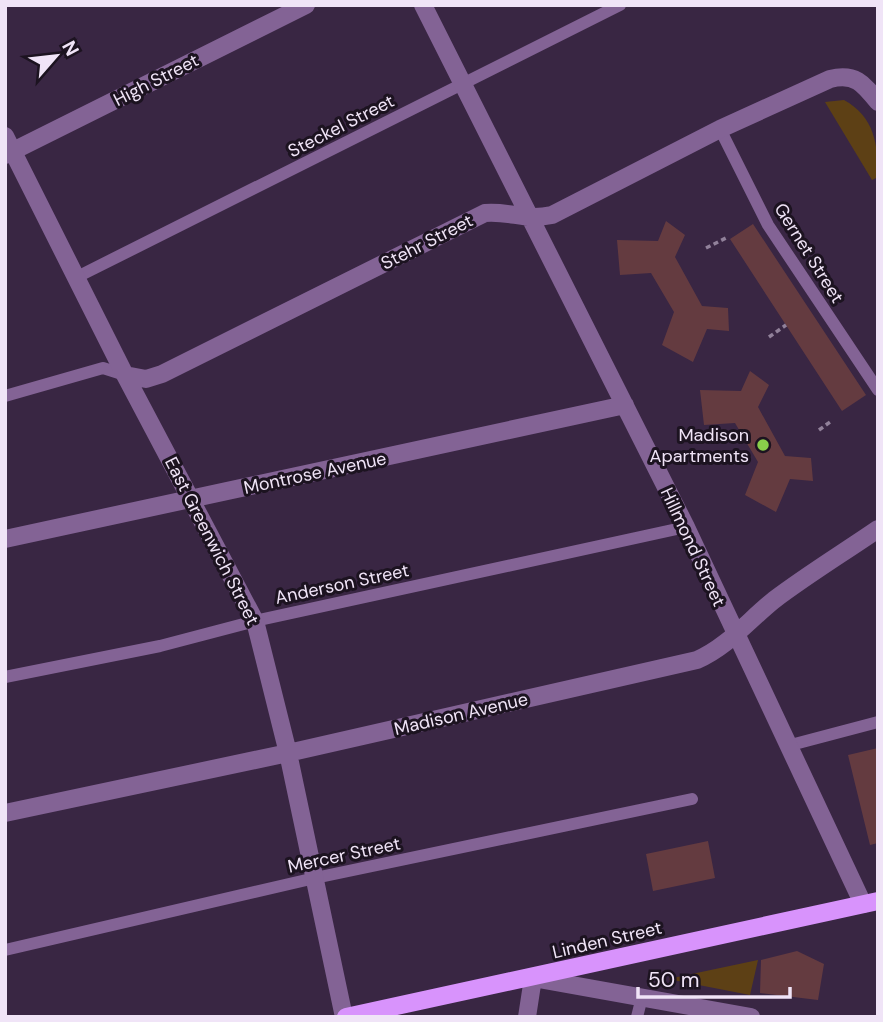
<svg xmlns="http://www.w3.org/2000/svg" width="883" height="1022" font-family="'DM Sans',sans-serif">
  <style>
    .green { fill: #5d4015 }
    .building { fill: #643b40 }
    .lines { fill: none; stroke-linecap: round; stroke-linejoin: round }
    .path { stroke: #91819a; stroke-width: 3.5; stroke-dasharray: 5 3.5; stroke-linecap: butt }
    .service { stroke: #836395; stroke-width: 12 }
    .minor { stroke: #836395; stroke-width: 18 }
    .primary { stroke: #d893fc; stroke-width: 18 }
    .poi-dot { fill: #88cf4a; stroke: #1c1320; stroke-width: 2.5 }
    .labels { text-anchor: middle; stroke-width: 6; stroke-linejoin: round; paint-order: stroke }
    .street-label { font-size: 18px; fill: #f0e4f7; stroke: #1c1320 }
    .poi-label { font-size: 18px; fill: #f0e4f7; stroke: #1c1320; text-anchor: end }
  </style>
  <rect width="100%" height="100%" fill="#392643"/>
  <path class="green" d="M 844,100 C 875,117 878,145 878,177 L 872,180 L 825,102 Z
    M 758,960 L 750,995 L 668,979 Z"/>
  <path class="building" d="M 666,221 L 685,235 L 675,257 L 702,306 L 728,308 L 729,331 L 707,329 L 693,362 L 662,345 L 674,312 L 651,273 L 620,275 L 617,240 L 658,241 Z
    M 753,224 L 866,395 L 842,411 L 730,239 Z
    M 750,371 L 769,385 L 758,407 L 785,456 L 811,458 L 813,481 L 790,479 L 776,512 L 745,495 L 758,462 L 735,423 L 704,425 L 700,390 L 741,391 Z
    M 878,748 L 878,843 L 870,845 L 848,755 Z
    M 708,841 L 715,878 L 653,891 L 646,854 Z
    M 797,951 L 824,964 L 818,1000 L 760,993 L 761,960 Z"/>
  <g class="lines">
    <path class="path" d="M 706,248 L 728,237
      M 769,337 L 786,325
      M 819,430 L 830,422"/>
    <path class="service" d="M 720,129 L 768,225 L 878,390
      M 77,277 L 620,5
      M 5,396 L 103,368 L 125,375
      M 5,677 L 160,646 L 255,621 L 686,527
      M 787,746 L 878,722
      M 5,950 L 315,878 L 692,799
      M 637,1017 L 642,997"/>
    <path class="minor" d="M 423,5 L 686,527 L 863,904
      M 5,136 L 125,375 L 255,621 L 288,753 L 344,1017
      M 5,155 L 306,5
      M 125,375 L 146,379 L 162,374 L 485,213 C 513,211 524,221 552,215 L 720,129 L 830,79 C 855,73 863,83 878,102
      M 5,539 L 625,405
      M 5,813 L 288,753 L 697,660 C 727,647 748,621 774,600 C 807,575 843,553 878,529
      M 527,1017 L 533,978 L 751,1017"/>
    <path class="primary" d="M 346,1017 L 878,901"/>
  </g>
  <circle class="poi-dot" cx="763" cy="445" r="7"/>
  <g class="labels">
    <g class="street-label">
      <text transform="translate(156 80) rotate(-27)" y="6">High Street</text>
      <text transform="translate(341 126) rotate(-27)" y="6">Steckel Street</text>
      <text transform="translate(427 242) rotate(-27)" y="6">Stehr Street</text>
      <text transform="translate(809 253) rotate(58)" y="6">Gernet Street</text>
      <text transform="translate(315 473) rotate(-12)" y="6">Montrose Avenue</text>
      <text transform="translate(212 541) rotate(63)" y="6">East Greenwich Street</text>
      <text transform="translate(693 547) rotate(65)" y="6">Hillmond Street</text>
      <text transform="translate(342 584) rotate(-12)" y="6">Anderson Street</text>
      <text transform="translate(461 714) rotate(-13)" y="6">Madison Avenue</text>
      <text transform="translate(344 855) rotate(-12)" y="6">Mercer Street</text>
      <text transform="translate(607 940) rotate(-13)" y="6">Linden Street</text>
    </g>
    <g class="poi-label">
      <text x="749" y="441">Madison<tspan x="749" dy="21">Apartments</tspan></text>
    </g>
  </g>
  <rect width="883" height="1022" fill="none" stroke="#f0e4f7" stroke-width="14"/>
  <g transform="translate(56 56) rotate(62)" stroke="#1c1320" stroke-width="5" paint-order="stroke">
  <path d="M0-5L12 26L0 18L-12 26Z" fill="#f0e4f7"/>
  <text y="-10" font-size="19" font-weight="bold" text-anchor="middle" fill="#f0e4f7">N</text>
  </g>
  <path d="M638 987v10h152v-10" fill="none" stroke="#f0e4f7" stroke-width="3.5"/>
  <text x="648" y="987" font-size="21" fill="#f0e4f7" stroke="#1c1320" stroke-width="5" paint-order="stroke">50 m</text>
</svg>
